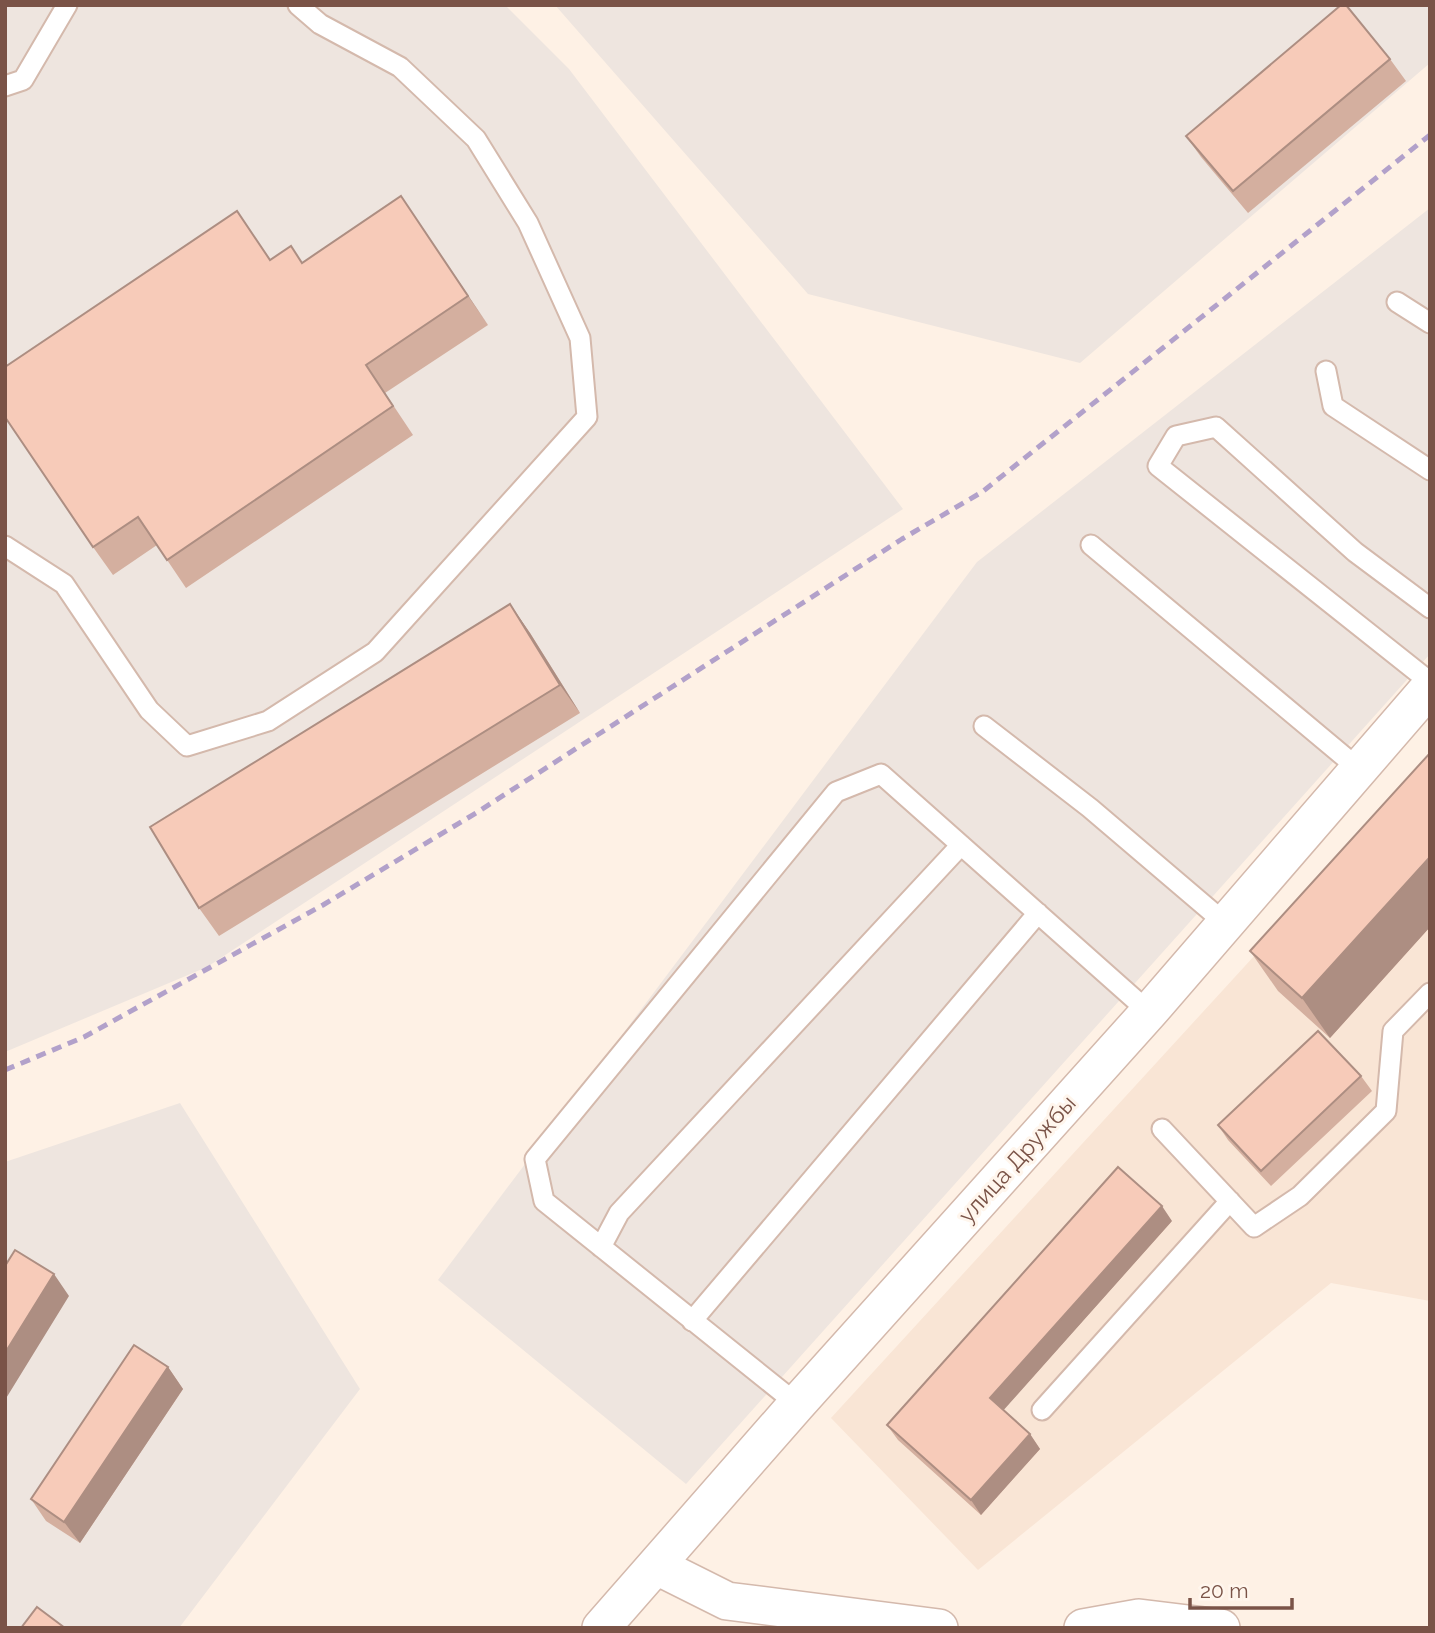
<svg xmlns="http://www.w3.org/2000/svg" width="1435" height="1633" font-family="Raleway,sans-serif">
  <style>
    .residential { fill: #f9e5d5 }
    .industrial { fill: #eee5df }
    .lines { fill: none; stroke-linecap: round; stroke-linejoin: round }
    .service-casing { stroke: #d4b9ac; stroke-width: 23 }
    .minor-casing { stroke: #d4b9ac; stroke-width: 40 }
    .service { stroke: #fff; stroke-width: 19 }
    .minor { stroke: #fff; stroke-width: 37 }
    .rail { stroke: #b2a1ca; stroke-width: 5; stroke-dasharray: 10 7; stroke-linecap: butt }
    .wall { fill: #d4af9f }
    .shaded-wall { fill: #ad8e82 }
    .building { fill: #f7cbb9; stroke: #ad8e82; stroke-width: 2 }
    .labels { text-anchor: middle; stroke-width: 6; stroke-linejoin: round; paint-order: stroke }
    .street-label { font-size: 23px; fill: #7a5347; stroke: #fff6ed }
  </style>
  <rect width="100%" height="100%" fill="#fef1e5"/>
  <path class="residential" d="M 1430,764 L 1430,1301 L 1331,1283 L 978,1570 L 831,1418 Z"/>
  <path class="industrial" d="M 5,5 L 505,5 L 569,69 L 903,509 L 207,967 L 5,1052 Z
    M 555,5 L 1430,5 L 1430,63 L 1080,363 L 808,294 Z
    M 1430,208 L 1430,654 L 686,1484 L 438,1280 L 977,562 Z
    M 180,1103 L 360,1389 L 179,1628 L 5,1628 L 5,1162 Z"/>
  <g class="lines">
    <g class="service-casing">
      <path id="service" d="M 5,86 L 23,80 L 67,5
        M 1397,302 L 1430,323
        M 1326,371 L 1333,406 L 1430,470
        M 1091,545 L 1359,769
        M 5,546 L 64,584 L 149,710 L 187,746 L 268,721 L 375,652 L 587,417 L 580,338 L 528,223 L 476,139 L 400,67 L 320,24 L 298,5
        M 1430,608 L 1355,552 L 1216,427 L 1176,436 L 1158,466 L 1430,682
        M 984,726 L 1090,808 L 1225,923
        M 1162,1129 L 1254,1227 L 1300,1196 L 1386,1111 L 1393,1031 L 1430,993
        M 601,1247 L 619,1213 L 961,845
        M 692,1321 L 1038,913
        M 797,1404 L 544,1201 L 535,1159 L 836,792 L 881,774 L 1149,1012
        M 1042,1410 L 1230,1201"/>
    </g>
    <g class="minor-casing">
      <path id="minor" d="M 657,1566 L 727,1601 L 939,1628
        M 601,1628 L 797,1404 L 1149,1012 L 1430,687
        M 1083,1628 L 1139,1618 L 1221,1628"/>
    </g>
    <use href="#service" class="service"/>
    <use href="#minor" class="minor"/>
    <path class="rail" d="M 5,1070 L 84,1037 L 323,905 L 476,813 L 902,539 L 982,492 L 1430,135"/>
  </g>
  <path class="wall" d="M 1390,59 L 1406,81 L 1248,213 L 1201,157 L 1186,136 Z
    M 237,211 L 270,259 L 303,262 L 420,224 L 488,325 L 385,393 L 413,435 L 186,588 L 157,545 L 113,575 L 93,547 Z
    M 510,604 L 530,633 L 580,713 L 219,936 L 199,908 Z
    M 1430,753 L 1430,927 L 1330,1038 L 1278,991 L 1250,951 Z
    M 1361,1076 L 1372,1091 L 1271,1186 L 1228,1140 L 1218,1125 Z
    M 1172,1221 L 1003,1410 L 1030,1434 L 1040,1449 L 981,1515 L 898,1440 L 887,1425 Z
    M 168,1367 L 183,1389 L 80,1543 L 46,1521 L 31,1499 Z"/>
  <path class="shaded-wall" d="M 401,196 L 420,224 L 488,325 L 468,296 Z
    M 510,604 L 530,633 L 580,713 L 560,685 Z
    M 1430,857 L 1430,927 L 1330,1038 L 1302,998 Z
    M 1162,1206 L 1172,1221 L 1001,1413 L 990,1398 Z
    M 54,1274 L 69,1296 L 5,1400 L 5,1353 Z
    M 168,1367 L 183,1389 L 80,1543 L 64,1522 Z
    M 1030,1434 L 1040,1449 L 981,1515 L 971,1500 Z"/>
  <path class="building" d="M 1341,5 L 1346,5 L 1390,59 L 1233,191 L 1186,136 Z
    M 401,196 L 468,296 L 366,365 L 393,406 L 167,560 L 138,517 L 93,547 L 5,417 L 5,367 L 237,211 L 270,260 L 291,246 L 302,263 Z
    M 510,604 L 560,685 L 199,908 L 150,827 Z
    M 1430,753 L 1430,857 L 1302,998 L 1250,951 Z
    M 1318,1031 L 1361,1076 L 1261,1171 L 1218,1125 Z
    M 1118,1167 L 1162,1206 L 990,1398 L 1030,1434 L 971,1500 L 887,1425 Z
    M 15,1250 L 54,1274 L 5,1353 L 5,1266 Z
    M 134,1345 L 168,1367 L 64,1522 L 31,1499 Z
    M 37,1607 L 65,1628 L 21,1628 Z"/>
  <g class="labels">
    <g class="street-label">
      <text transform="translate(1017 1159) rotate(-48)" y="8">улица Дружбы</text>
    </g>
  </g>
  <rect width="1435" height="1633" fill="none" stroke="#7a5347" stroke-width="14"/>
  <path d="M1190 1598v10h102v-10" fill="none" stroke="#7a5347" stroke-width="3.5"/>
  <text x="1200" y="1598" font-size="21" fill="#7a5347" stroke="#fff6ed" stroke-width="5" paint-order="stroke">20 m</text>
</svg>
